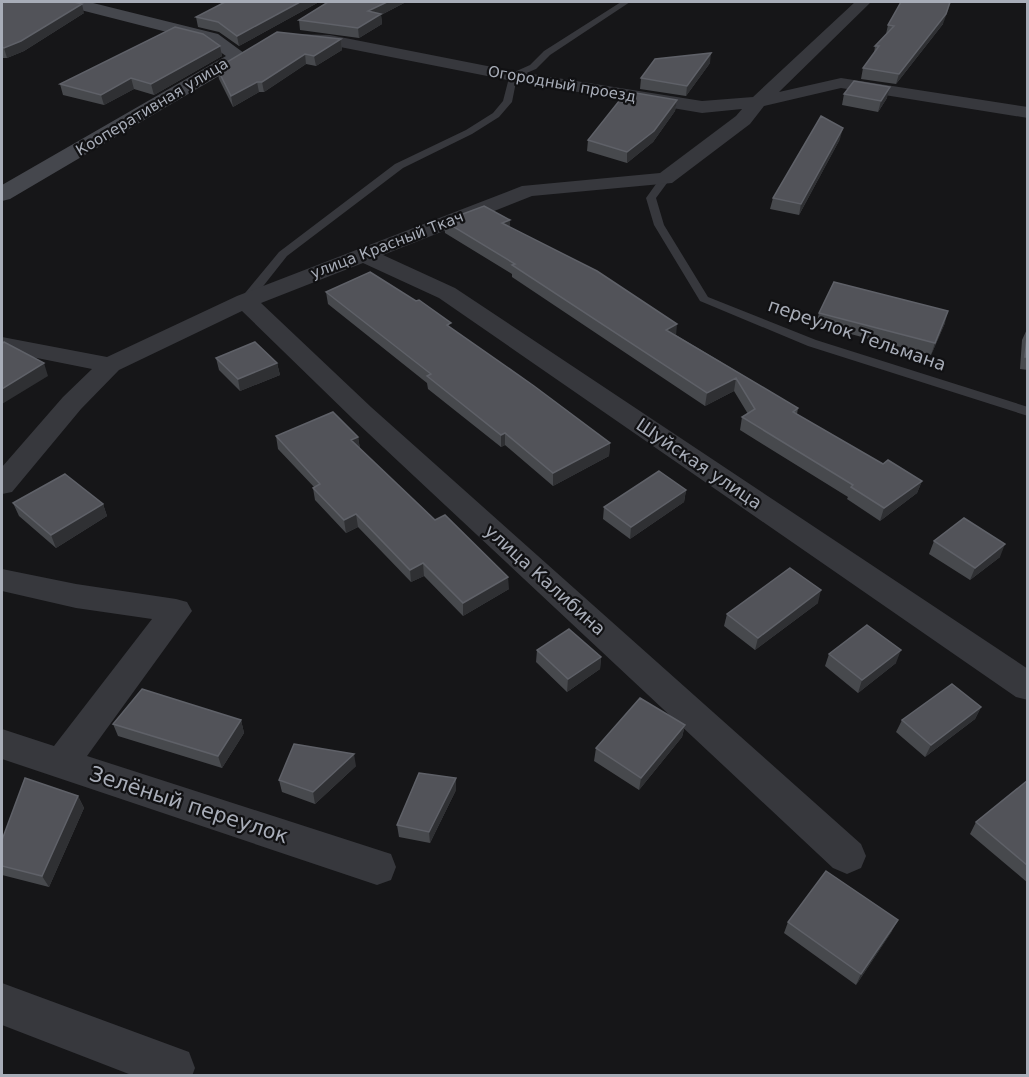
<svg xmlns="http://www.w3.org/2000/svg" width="1029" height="1077" font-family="'DejaVu Sans',sans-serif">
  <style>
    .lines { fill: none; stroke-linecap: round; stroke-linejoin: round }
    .lane { fill: #37383d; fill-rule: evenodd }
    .street { fill: #37383d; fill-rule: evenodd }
    .secondary { fill: #45474d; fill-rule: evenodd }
    .wall { fill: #47494d }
    .shaded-wall { fill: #2f3033 }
    .building { fill: #525359; stroke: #5f6168; stroke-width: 1.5 }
    .labels { text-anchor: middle; stroke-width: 4.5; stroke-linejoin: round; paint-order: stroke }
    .far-street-label { font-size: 15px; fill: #a8adb8; stroke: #111113 }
    .street-label { font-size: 18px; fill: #a8adb8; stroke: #111113 }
    .near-street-label { font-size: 21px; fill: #a8adb8; stroke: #111113 }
  </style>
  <rect width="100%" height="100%" fill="#161618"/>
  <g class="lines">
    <path class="lane" d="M 621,2 L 630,2 L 550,55 L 536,69 L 517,77 L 512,102 L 499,117 L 472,134 L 403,168 L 287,256 L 249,304 L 241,304 L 241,298 L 279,252 L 395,164 L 466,130 L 493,113 L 503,101 L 510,74 L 530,65 L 544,51 Z
      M 661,177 L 670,179 L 656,198 L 664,225 L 708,297 L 816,340 L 1028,407 L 1028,416 L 808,346 L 700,301 L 654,225 L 646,198 Z"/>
    <path class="street" d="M 855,2 L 871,2 L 779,92 L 841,78 L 1028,107 L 1028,118 L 841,88 L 764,106 L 750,124 L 672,183 L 532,196 L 383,255 L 455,288 L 1028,669 L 1028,700 L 1016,697 L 439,298 L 363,263 L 261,303 L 371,407 L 861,844 L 866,856 L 861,868 L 847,874 L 833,868 L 353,419 L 242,311 L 119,370 L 81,409 L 12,492 L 2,494 L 2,467 L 63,397 L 92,369 L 2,351 L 2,337 L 107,357 L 237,296 L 522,186 L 660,173 L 736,116 L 742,109 L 702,113 L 513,81 L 330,45 L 294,40 L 292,37 L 294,34 L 330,35 L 513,71 L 702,101 L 753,97 Z
      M 2,569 L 76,584 L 176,599 L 187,602 L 192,611 L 87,756 L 391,854 L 396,867 L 391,880 L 377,885 L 2,759 L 2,729 L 54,746 L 152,619 L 76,608 L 2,591 Z
      M 2,983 L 189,1052 L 195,1068 L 192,1076 L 134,1076 L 2,1025 Z"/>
    <path class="secondary" d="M 62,2 L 89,2 L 218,34 L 248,56 L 246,60 L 10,199 L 2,201 L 2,185 L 226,56 L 206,42 L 65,6 Z"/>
  </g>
  <path class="wall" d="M 2,2 L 84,13 L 24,51 L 7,58 L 2,58 Z
    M 319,2 L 239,46 L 219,32 L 198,27 L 196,17 Z
    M 328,2 L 406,2 L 381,15 L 382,24 L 359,38 L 300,30 L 299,20 Z
    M 943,24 L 896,84 L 861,79 L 863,68 L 874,54 L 875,46 L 886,34 L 888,25 Z
    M 341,39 L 342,50 L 316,66 L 306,64 L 264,92 L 259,92 L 233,107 L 219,79 L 217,68 Z
    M 220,46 L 222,56 L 154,95 L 134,89 L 104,105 L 63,95 L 60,84 Z
    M 710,63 L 686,96 L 640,89 L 641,78 Z
    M 844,94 L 887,98 L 878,112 L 842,105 Z
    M 677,100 L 675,111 L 653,142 L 627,163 L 587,151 L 588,140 L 623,102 Z
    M 840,139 L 799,215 L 770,209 L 773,198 Z
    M 510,220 L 510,227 L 676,335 L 798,408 L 797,414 L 883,464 L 922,481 L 917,493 L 880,521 L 847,499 L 848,497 L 740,430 L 742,417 L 748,414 L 734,391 L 705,406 L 512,277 L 512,274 L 445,233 L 444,221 Z
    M 326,292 L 451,328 L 610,443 L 609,456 L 553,486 L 505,445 L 501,447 L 428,389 L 427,383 L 328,304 Z
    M 819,313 L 945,323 L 931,355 L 816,325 Z
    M 1028,327 L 1028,370 L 1020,369 L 1022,340 Z
    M 216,358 L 277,363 L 280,375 L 240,391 L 219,370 Z
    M 276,436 L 358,437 L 360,449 L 509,589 L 463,616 L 424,576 L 411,582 L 358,527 L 346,533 L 315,500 L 313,488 L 314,487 L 278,449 Z
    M 686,490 L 684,502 L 630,539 L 603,519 L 604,507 Z
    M 13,503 L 103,504 L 107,516 L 56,548 L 19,516 Z
    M 934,541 L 1000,557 L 970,580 L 929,554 Z
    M 818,603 L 755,650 L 724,626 L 727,614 Z
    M 537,650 L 601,657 L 600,669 L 567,692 L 536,662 Z
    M 829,654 L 896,663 L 858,693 L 825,666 Z
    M 981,707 L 975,719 L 925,757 L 896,732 L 902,720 Z
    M 241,720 L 244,733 L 222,768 L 118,736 L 113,724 Z
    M 685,725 L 682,737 L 639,790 L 594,761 L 596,748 Z
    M 356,766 L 315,804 L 282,792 L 279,780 Z
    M 1028,780 L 1028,883 L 970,834 L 976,822 Z
    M 456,790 L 430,843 L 399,837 L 397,825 Z
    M 78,796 L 84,808 L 49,887 L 2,875 L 2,840 Z
    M 788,922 L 892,931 L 856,985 L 784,933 Z"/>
  <path class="shaded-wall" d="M 300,2 L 319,2 L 239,46 L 237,36 Z
    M 387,2 L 406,2 L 381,15 L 382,24 L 359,38 L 358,28 L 368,11 Z
    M 950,2 L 951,2 L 943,24 L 896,84 L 899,74 Z
    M 82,4 L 84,13 L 24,51 L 7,58 L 4,48 Z
    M 341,39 L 342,50 L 316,66 L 314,56 Z
    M 220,46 L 222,56 L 154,95 L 151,84 Z
    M 711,53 L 710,63 L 686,96 L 687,86 Z
    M 305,54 L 306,64 L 264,92 L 262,82 Z
    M 131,78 L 134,89 L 104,105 L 101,95 Z
    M 257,82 L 259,92 L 233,107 L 231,96 Z
    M 890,87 L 887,98 L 878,112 L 881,101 Z
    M 677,100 L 675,111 L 653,142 L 627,163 L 627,152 Z
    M 843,128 L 840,139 L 799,215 L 801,204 Z
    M 510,220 L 510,231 L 502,223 Z
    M 948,311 L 945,323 L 931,355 L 935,343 Z
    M 677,324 L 676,336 L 666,330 Z
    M 44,363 L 48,376 L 2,404 L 2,389 Z
    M 277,363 L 280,375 L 240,391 L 238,379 Z
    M 736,378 L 734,391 L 705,406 L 707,393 Z
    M 505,433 L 505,445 L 501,447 L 501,435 Z
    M 358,437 L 360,449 L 351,440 Z
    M 610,443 L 609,456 L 553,486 L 553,473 Z
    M 922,481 L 917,493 L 880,521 L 884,508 Z
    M 686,490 L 684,502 L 630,539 L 631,527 Z
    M 103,504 L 107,516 L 56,548 L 51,535 Z
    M 356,514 L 358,527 L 346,533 L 344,520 Z
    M 1005,544 L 1000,557 L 970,580 L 975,568 Z
    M 423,563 L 424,576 L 411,582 L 410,570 Z
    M 508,577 L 509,589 L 463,616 L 463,603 Z
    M 821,590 L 818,603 L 755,650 L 758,638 Z
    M 901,650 L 896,663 L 858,693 L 862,680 Z
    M 601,657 L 600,669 L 567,692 L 568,679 Z
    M 981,707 L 975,719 L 925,757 L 931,745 Z
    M 241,720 L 244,733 L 222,768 L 218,756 Z
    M 685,725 L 682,737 L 639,790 L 641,778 Z
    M 354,754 L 356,766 L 315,804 L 313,792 Z
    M 456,778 L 456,790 L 430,843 L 429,832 Z
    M 78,796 L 84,808 L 49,887 L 42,876 Z
    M 898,920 L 892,931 L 856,985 L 861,974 Z"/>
  <path class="building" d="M 2,2 L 74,2 L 82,4 L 21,41 L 4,48 L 2,47 Z
    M 225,2 L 300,2 L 237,36 L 218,22 L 196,17 Z
    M 328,2 L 387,2 L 368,11 L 381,14 L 358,28 L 299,20 Z
    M 901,2 L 950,2 L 946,14 L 899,74 L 863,68 L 879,46 L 875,46 L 894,26 L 888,25 Z
    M 175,27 L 203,34 L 220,46 L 151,84 L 131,78 L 101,95 L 60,84 Z
    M 277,32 L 341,39 L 314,56 L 305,54 L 262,82 L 257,82 L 231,96 L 217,68 Z
    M 711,53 L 687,86 L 641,78 L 655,59 Z
    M 854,81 L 890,87 L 881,101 L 844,94 Z
    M 630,92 L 677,100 L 654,131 L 627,152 L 588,140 L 619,101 L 623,102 Z
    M 821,116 L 843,128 L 801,204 L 773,198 Z
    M 484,206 L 510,220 L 502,223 L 597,271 L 677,324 L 666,330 L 798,408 L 793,412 L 883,464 L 888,460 L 922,481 L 884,508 L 851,487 L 853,485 L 742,417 L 755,409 L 736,378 L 707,393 L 512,265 L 515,264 L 444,221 Z
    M 370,272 L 416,301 L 419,300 L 451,323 L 447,325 L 534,386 L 610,443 L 553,473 L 505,433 L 501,435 L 427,376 L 431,374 L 326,292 Z
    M 834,282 L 948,311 L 935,343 L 819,313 Z
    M 1028,327 L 1028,357 L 1025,357 Z
    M 4,342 L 44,363 L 2,389 L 2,344 Z
    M 255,342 L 277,363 L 238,379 L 216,358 Z
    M 333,412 L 358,437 L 351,440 L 435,520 L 445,515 L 508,577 L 463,603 L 423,563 L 410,570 L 356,514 L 344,520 L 313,488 L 320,484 L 276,436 Z
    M 659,471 L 686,490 L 631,527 L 604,507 Z
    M 65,474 L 103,504 L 51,535 L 13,503 Z
    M 964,518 L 1005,544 L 975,568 L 934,541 Z
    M 790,568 L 821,590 L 758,638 L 727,614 Z
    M 867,625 L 901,650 L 862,680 L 829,654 Z
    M 569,629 L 601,657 L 568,679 L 537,650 Z
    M 952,684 L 981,707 L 931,745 L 902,720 Z
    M 142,689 L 241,720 L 218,756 L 113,724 Z
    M 640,698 L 685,725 L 641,778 L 596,748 Z
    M 294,744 L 354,754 L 313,792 L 279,780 Z
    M 419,773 L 456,778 L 429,832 L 397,825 Z
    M 25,778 L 78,796 L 42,876 L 2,866 L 2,840 Z
    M 1028,780 L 1028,866 L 976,822 Z
    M 826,871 L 898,920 L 861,974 L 788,922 Z"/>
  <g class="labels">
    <g class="far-street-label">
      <text transform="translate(562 84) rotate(10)" y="5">Огородный проезд</text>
      <text transform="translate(152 107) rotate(-31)" y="5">Кооперативная улица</text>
      <text transform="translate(387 245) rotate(-21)" y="5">улица Красный Ткач</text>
    </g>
    <g class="street-label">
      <text transform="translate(857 335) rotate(19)" y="6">переулок Тельмана</text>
      <text transform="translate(699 464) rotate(34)" y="6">Шуйская улица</text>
      <text transform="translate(545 580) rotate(42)" y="6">улица Калибина</text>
    </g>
    <g class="near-street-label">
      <text transform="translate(189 805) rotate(18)" y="7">Зелёный переулок</text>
    </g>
  </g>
  <rect width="1029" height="1077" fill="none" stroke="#a8adb8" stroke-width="6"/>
</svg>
